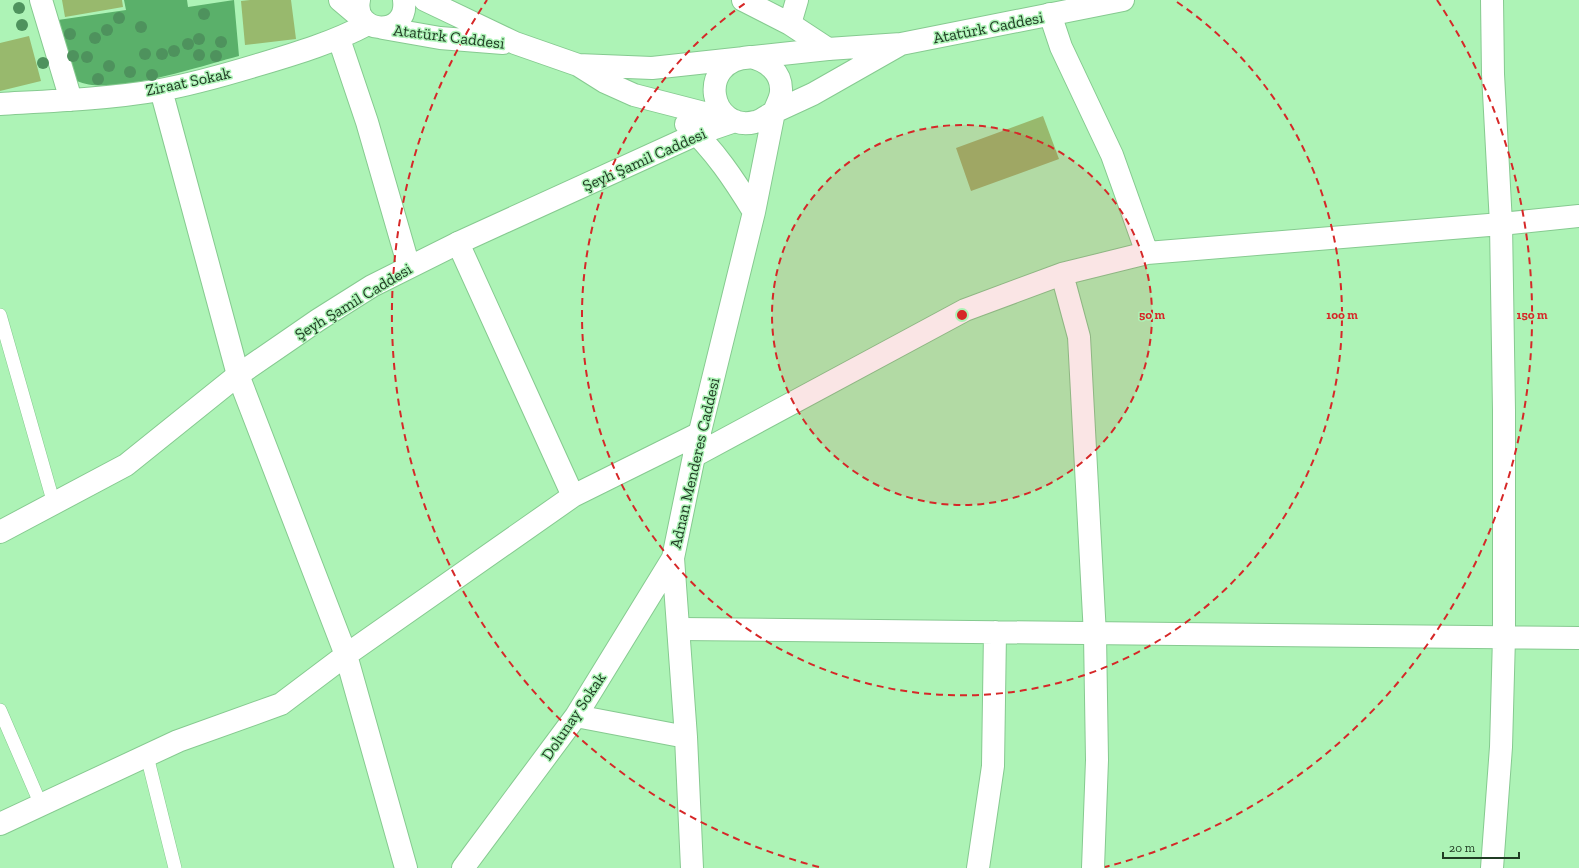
<svg xmlns="http://www.w3.org/2000/svg" width="1579" height="868" font-family="'Zilla Slab',serif">
  <style>
    .forest { fill: #5ab06a }
    .building { fill: #98b96d }
    .lines { fill: none; stroke-linecap: round; stroke-linejoin: round }
    .service-casing { stroke: #86ca90; stroke-width: 14 }
    .minor-casing { stroke: #86ca90; stroke-width: 24 }
    .tertiary-casing { stroke: #86ca90; stroke-width: 24 }
    .service { stroke: #fff; stroke-width: 13 }
    .minor { stroke: #fff; stroke-width: 22 }
    .tertiary { stroke: #fff; stroke-width: 22 }
    .tree { fill: #4e925d }
    .ring { fill: none; stroke: #d62828; stroke-width: 2; stroke-dasharray: 7 5 }
    .labels { text-anchor: middle; stroke-width: 3; stroke-linejoin: round; paint-order: stroke }
    .street-label { font-size: 16px; fill: #203c24; stroke: #adf3b6 }
    .centre { fill: #d62828; stroke: #adf3b6; stroke-width: 2 }
    .ring-label { font-size: 12px; text-anchor: middle; font-weight: bold; fill: #d62828; stroke: #adf3b6; stroke-width: 3; stroke-linejoin: round; paint-order: stroke }
  </style>
  <rect width="100%" height="100%" fill="#adf3b6"/>
  <path class="forest" d="M 124,0 L 187,0 L 188,7 L 234,0 L 239,56 C 200,66 111,97 77,81 L 58,20 L 126,10 Z"/>
  <path class="building" d="M 62,0 L 122,0 L 123,7 L 65,17 Z
    M 250,0 L 291,0 L 296,39 L 245,45 L 241,1 Z
    M 29,36 L 41,81 L 0,91 L 0,43 Z
    M 1043,116 L 1059,159 L 971,191 L 956,148 Z"/>
  <g class="lines">
    <g class="service-casing">
      <path id="service" d="M 0,315 L 54,504
        M 0,710 L 41,805
        M 147,756 L 175,868"/>
    </g>
    <g class="minor-casing">
      <path id="minor" d="M 41,0 L 71,100
        M 743,0 L 790,24 L 828,49
        M 1492,0 L 1493,74 L 1501,224 L 1504,410 L 1504,637 L 1501,747 L 1492,868
        M 1050,14 L 1061,47 L 1112,155 L 1147,253
        M 790,24 L 797,0
        M 339,39 L 367,122 L 409,267
        M 161,90 L 238,375 L 346,655 L 406,868
        M 0,104 C 53,101 108,99 160,90 C 194,84 228,74 261,64 C 298,53 334,42 368,24
        M 458,243 L 573,496
        M 1062,274 L 1079,337 L 1095,635 L 1097,760 L 1093,868
        M 694,456 L 965,310 L 1062,274 L 1147,253 L 1501,224 L 1579,216
        M 680,629 L 1579,638
        M 0,824 L 178,741 L 281,704 L 346,655 L 573,496 L 700,433
        M 978,868 L 993,766 L 995,632"/>
    </g>
    <g class="tertiary-casing">
      <path id="tertiary" d="M 340,0 L 366,22
        M 359,0 C 352,35 409,38 404,0
        M 425,0 L 515,43 L 578,65 L 605,82 L 634,95 L 735,121
        M 383,28 L 440,38 L 503,43
        M 750,57 C 766,60 782,72 781,91 C 781,98 776,106 774,112 C 768,115 761,121 755,122 C 710,133 695,61 750,57 Z
        M 578,65 L 652,68 L 828,49 L 901,44 L 1123,0
        M 686,124 C 714,149 735,181 754,212
        M 0,532 L 126,465 L 238,375 L 318,320 L 372,286 L 458,243 L 697,134 L 735,121
        M 576,716 L 686,737
        M 463,868 L 576,716 L 673,558
        M 692,868 L 686,737 L 673,558 L 694,456 L 754,212 L 774,112 L 813,94 L 901,44"/>
    </g>
    <use href="#service" class="service"/>
    <use href="#minor" class="minor"/>
    <use href="#tertiary" class="tertiary"/>
  </g>
  <g class="tree">
    <circle cx="19" cy="8" r="6"/>
    <circle cx="204" cy="14" r="6"/>
    <circle cx="119" cy="18" r="6"/>
    <circle cx="22" cy="25" r="6"/>
    <circle cx="141" cy="27" r="6"/>
    <circle cx="107" cy="30" r="6"/>
    <circle cx="70" cy="34" r="6"/>
    <circle cx="95" cy="38" r="6"/>
    <circle cx="199" cy="39" r="6"/>
    <circle cx="221" cy="42" r="6"/>
    <circle cx="188" cy="44" r="6"/>
    <circle cx="174" cy="51" r="6"/>
    <circle cx="145" cy="54" r="6"/>
    <circle cx="162" cy="54" r="6"/>
    <circle cx="199" cy="55" r="6"/>
    <circle cx="73" cy="56" r="6"/>
    <circle cx="216" cy="56" r="6"/>
    <circle cx="87" cy="57" r="6"/>
    <circle cx="43" cy="63" r="6"/>
    <circle cx="109" cy="66" r="6"/>
    <circle cx="130" cy="72" r="6"/>
    <circle cx="152" cy="75" r="6"/>
    <circle cx="98" cy="79" r="6"/>
  </g>
  <circle cx="962" cy="315" r="190" fill="#d62828" fill-opacity=".12"/>
  <g class="ring">
    <circle cx="962" cy="315" r="190"/>
    <path d="M1177 2A380 380 0 1 1 747 2"/>
    <path d="M819 867A570 570 0 0 1 487 0M1437 0A570 570 0 0 1 1105 867"/>
  </g>
  <g class="labels">
    <g class="street-label">
      <text transform="translate(988 27) rotate(-11)" y="6">Atatürk Caddesi</text>
      <text transform="translate(449 36) rotate(7)" y="6">Atatürk Caddesi</text>
      <text transform="translate(188 81) rotate(-12)" y="6">Ziraat Sokak</text>
      <text transform="translate(644 159) rotate(-24)" y="6">Şeyh Şamil Caddesi</text>
      <text transform="translate(353 301) rotate(-31)" y="6">Şeyh Şamil Caddesi</text>
      <text transform="translate(694 463) rotate(-77)" y="6">Adnan Menderes Caddesi</text>
      <text transform="translate(573 716) rotate(-56)" y="6">Dolunay Sokak</text>
    </g>
  </g>
  <circle cx="962" cy="315" r="6" class="centre"/>
  <g class="ring-label">
    <text x="1152" y="319">50 m</text>
    <text x="1342" y="319">100 m</text>
    <text x="1532" y="319">150 m</text>
  </g>
  <path d="M1443 852v6h76v-6" fill="none" stroke="#203c24" stroke-width="2"/>
  <text x="1449" y="852" font-size="12" fill="#203c24" stroke="#adf3b6" stroke-width="3" paint-order="stroke">20 m</text>
</svg>
